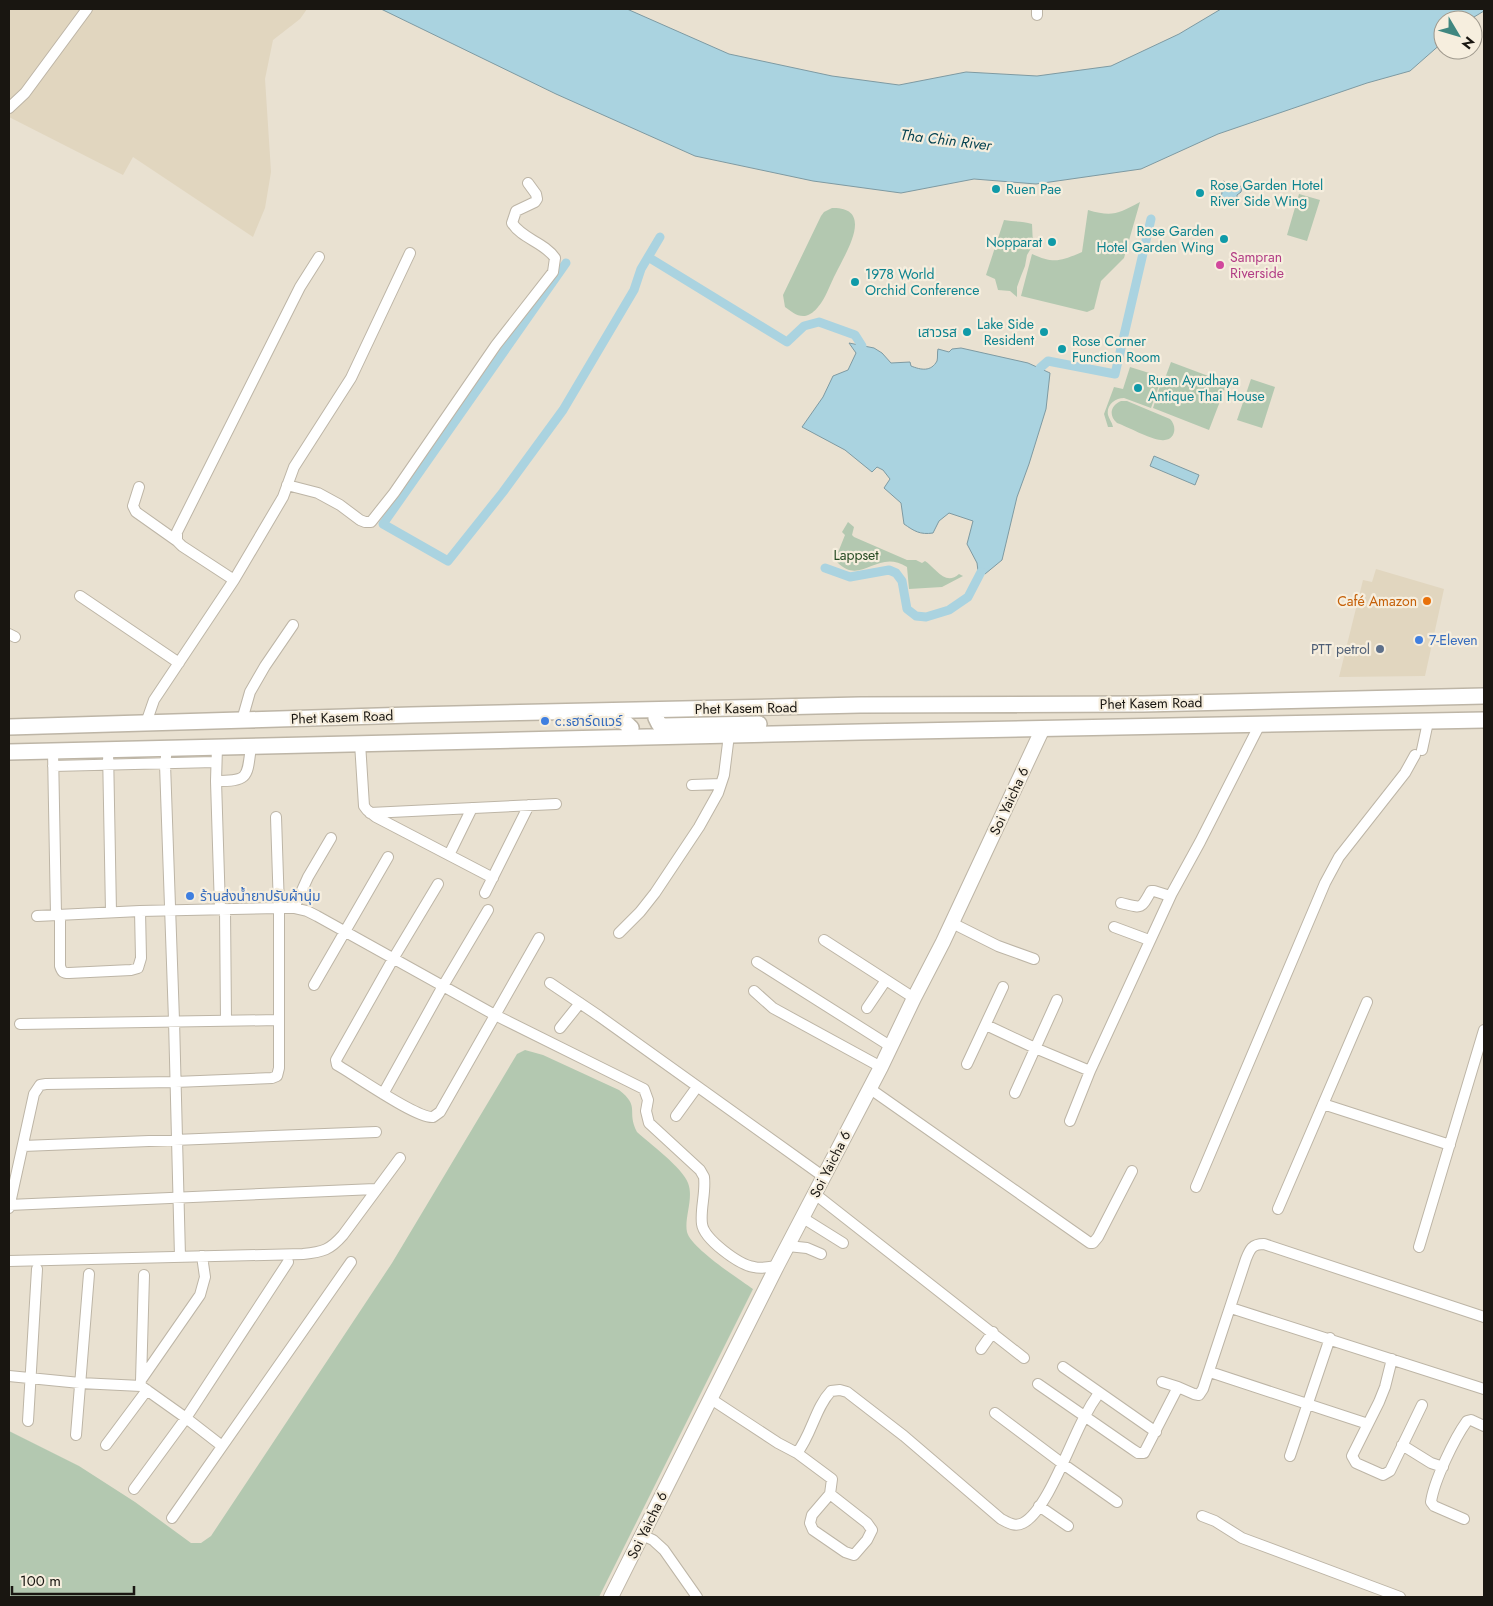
<svg xmlns="http://www.w3.org/2000/svg" width="1493" height="1606" font-family="Jost,'Noto Sans Thai',sans-serif">
  <style>
    .built { fill: #e1d6bf }
    .green { fill: #b3c8b0 }
    .water { fill: #aad3e0; stroke: #7e9aa2 }
    .lines { fill: none; stroke-linecap: round; stroke-linejoin: round }
    .canal { stroke: #aad3e0; stroke-width: 9 }
    .street-casing { stroke: #bdb5a6; stroke-width: 12 }
    .secondary-casing { stroke: #bdb5a6; stroke-width: 16 }
    .primary-casing { stroke: #bdb5a6; stroke-width: 18 }
    .street { stroke: #fff; stroke-width: 10 }
    .secondary { stroke: #fff; stroke-width: 14 }
    .primary { stroke: #fff; stroke-width: 15 }
    .culture-dot { fill: #0f9aa8; stroke: #f6eede; stroke-width: 2 }
    .hotel-dot { fill: #d1479c; stroke: #f6eede; stroke-width: 2 }
    .food-dot { fill: #e8710a; stroke: #f6eede; stroke-width: 2 }
    .shop-dot { fill: #3f7fe0; stroke: #f6eede; stroke-width: 2 }
    .service-dot { fill: #5c6f8a; stroke: #f6eede; stroke-width: 2 }
    .labels { text-anchor: middle; stroke-width: 4.5; stroke-linejoin: round; paint-order: stroke }
    .culture-label { font-size: 14px; fill: #0d838f; stroke: #f6eede; text-anchor: start }
    .hotel-label { font-size: 14px; fill: #b23c85; stroke: #f6eede; text-anchor: start }
    .park-label { font-size: 14px; fill: #254a22; stroke: #f6eede }
    .food-label { font-size: 14px; fill: #c56008; stroke: #f6eede; text-anchor: end }
    .shop-label { font-size: 14px; fill: #366cbe; stroke: #f6eede; text-anchor: start }
    .service-label { font-size: 14px; fill: #4e5e75; stroke: #f6eede; text-anchor: end }
    .street-label { font-size: 14px; fill: #191611; stroke: #f6eede }
    .water-label { font-size: 15px; font-style: italic; fill: #084553; stroke: #f6eede }
  </style>
  <rect width="100%" height="100%" fill="#e9e1d1"/>
  <path class="built" d="M 9,9 L 307,9 L 300,19 L 273,40 L 265,79 L 271,172 L 265,208 L 253,237 L 133,157 L 123,175 L 9,117 Z
    M 1376,569 L 1444,589 L 1425,676 L 1339,677 L 1363,580 L 1372,582 Z"/>
  <path class="green" d="M 1299,194 L 1320,200 L 1307,241 L 1287,235 Z
    M 1140,202 L 1124,258 L 1101,281 L 1094,309 L 1087,312 L 1021,296 L 1032,254 C 1054,264 1061,261 1082,252 L 1088,210 C 1112,217 1118,214 1140,202 Z
    M 832,208 C 876,207 845,254 836,273 C 830,284 826,298 818,307 C 815,311 810,315 805,316 C 797,317 791,311 785,307 L 783,295 L 821,216 L 824,212 Z
    M 1004,220 C 1014,222 1023,221 1032,224 L 1033,245 L 1027,255 L 1025,266 L 1021,276 L 1017,287 L 1017,297 L 1010,291 L 998,290 L 995,279 L 986,275 Z
    M 1171,362 L 1227,383 L 1209,430 L 1153,408 L 1162,380 L 1164,381 Z
    M 1130,367 L 1162,377 L 1151,408 L 1124,398 C 1115,398 1106,405 1108,415 C 1109,419 1112,422 1113,427 L 1108,427 L 1104,414 L 1114,387 L 1123,389 Z
    M 1251,379 L 1275,387 L 1262,428 L 1237,420 Z
    M 1121,401 L 1127,401 L 1170,419 C 1178,427 1175,442 1161,440 C 1150,439 1128,427 1117,423 C 1108,415 1111,405 1121,401 Z
    M 848,522 L 854,527 L 852,535 L 854,537 L 907,560 L 916,560 L 922,563 L 925,561 C 935,567 945,587 959,574 L 963,576 L 942,587 L 909,589 L 907,567 C 877,548 861,587 837,562 L 837,555 L 845,535 L 842,532 Z
    M 525,1050 L 543,1055 L 619,1090 C 641,1107 626,1111 637,1132 C 649,1143 683,1168 688,1183 C 694,1198 684,1218 687,1232 C 691,1248 739,1279 753,1289 L 599,1597 L 9,1597 L 9,1431 L 79,1466 L 135,1502 L 191,1543 L 201,1543 L 211,1536 L 392,1263 L 517,1054 Z"/>
  <path class="water" d="M 381,9 L 627,9 L 729,54 L 832,76 L 899,85 L 966,72 L 1037,76 L 1111,66 L 1179,34 L 1221,9 L 1484,9 L 1484,11 L 1469,20 L 1443,20 L 1443,42 L 1410,71 L 1367,83 L 1218,134 L 1141,169 L 1036,184 L 974,179 L 901,193 L 813,181 L 695,156 L 556,94 Z
    M 1224,181 L 1230,188 L 1238,185 L 1242,187 L 1241,192 L 1237,195 L 1237,198 L 1240,199 L 1237,205 L 1234,205 L 1230,202 L 1224,202 L 1220,199 L 1222,193 L 1219,184 Z
    M 849,343 L 874,348 L 882,353 L 891,363 L 910,362 L 911,366 C 921,370 931,372 937,361 C 938,357 937,353 938,349 L 949,352 L 952,349 L 961,348 L 1028,363 L 1050,373 L 1046,409 L 1029,464 L 1017,497 L 1002,560 L 985,574 L 978,571 L 977,563 L 967,544 L 973,521 L 949,513 L 939,521 L 933,533 C 920,535 914,531 904,524 L 901,503 L 884,488 L 890,479 L 883,470 L 877,467 L 872,472 L 845,450 L 802,427 L 823,397 L 833,376 L 848,370 L 856,353 Z
    M 1154,456 L 1199,475 L 1195,485 L 1150,466 Z"/>
  <g class="lines">
    <path class="canal" d="M 648,257 L 787,342 L 804,326 L 819,322 L 855,335 L 862,346
      M 566,263 L 383,524 L 448,561 L 503,492 L 563,410 L 634,290 L 641,269 L 660,237
      M 1040,368 L 1048,361 L 1115,374 L 1151,219
      M 825,568 L 850,577 L 889,570 L 896,573 L 902,581 L 907,609 L 916,616 L 926,617 L 949,610 L 968,597 L 981,572"/>
    <g class="street-casing">
      <path id="street" d="M 1037,15 L 1037,9
        M 9,108 L 25,93 L 87,9
        M 287,485 L 318,493 L 340,505 L 360,520 L 365,522 L 371,522 L 394,493 L 496,345 L 553,272 L 555,258 C 544,242 522,239 512,223 L 516,211 L 535,202 L 537,199 L 536,194 L 528,183
        M 139,487 L 133,506 L 136,512 L 177,541
        M 234,580 L 182,546 L 177,541 L 177,532 L 300,287 L 319,257
        M 80,596 L 179,663
        M 9,634 L 15,637
        M 242,720 L 250,692 L 265,666 L 293,625
        M 146,723 L 154,700 L 234,580 L 283,497 L 294,467 L 351,378 L 410,253
        M 360,743 L 364,806 L 367,810 L 376,817 L 493,878
        M 217,747 L 216,781 L 220,909
        M 167,749 L 165,764 L 174,1020 L 180,1257
        M 108,750 L 111,912
        M 1422,750 L 1428,722
        M 53,751 L 56,915
        M 53,766 L 215,762
        M 216,781 C 249,781 247,778 251,746
        M 692,785 L 721,784
        M 370,813 L 556,804
        M 331,838 L 308,877 L 294,908 L 307,911 L 317,916 L 495,1015 L 644,1089 L 648,1100 L 646,1111 L 649,1123 L 700,1170 L 704,1177 C 706,1193 700,1209 702,1224 C 704,1239 739,1265 754,1267 C 761,1269 770,1267 777,1266
        M 449,855 L 472,808
        M 438,884 L 393,959 L 336,1060 L 337,1065 C 355,1075 417,1119 433,1117 L 440,1112 L 539,938
        M 485,893 L 529,805
        M 1121,903 C 1143,908 1140,910 1151,891 L 1154,891 L 1170,896
        M 225,909 L 226,1021
        M 60,915 L 60,966 C 62,972 63,973 69,973 L 131,970 L 138,968 L 141,958 L 140,911
        M 37,916 L 140,911 L 279,908 L 276,817
        M 952,923 L 998,946 L 1034,959
        M 1114,927 L 1149,940
        M 619,933 L 640,912 L 655,893 L 699,827 L 718,793 L 724,775 L 729,735
        M 824,940 L 914,998
        M 757,962 L 890,1046
        M 550,983 L 599,1016 L 824,1177
        M 314,985 L 388,857
        M 754,991 L 773,1008 L 881,1067
        M 867,1008 L 886,980
        M 20,1024 L 279,1020
        M 986,1025 L 1035,1048 L 1090,1071
        M 560,1028 L 580,1003
        M 967,1064 L 1003,987
        M 869,1088 L 1090,1243 L 1093,1243 L 1098,1237 L 1132,1171
        M 1015,1093 L 1057,1000
        M 383,1094 L 443,986 L 488,910
        M 1323,1104 L 1450,1145
        M 676,1116 L 697,1087
        M 1070,1121 L 1090,1071 L 1172,893 L 1200,842 L 1260,724
        M 23,1146 L 376,1132
        M 1196,1187 L 1325,883 L 1339,857 L 1405,773 L 1415,755
        M 815,1194 L 1024,1358
        M 9,1205 L 375,1189
        M 9,1208 L 34,1094 L 40,1085 L 46,1084 L 175,1082 L 272,1078 L 277,1076 L 279,1068 L 279,908 L 294,908
        M 1278,1209 L 1367,1002
        M 803,1218 L 843,1243
        M 788,1246 L 807,1248 L 821,1254
        M 1419,1247 L 1484,1030
        M 9,1261 L 303,1254 C 323,1252 330,1250 343,1235 L 400,1158
        M 1231,1308 L 1484,1389
        M 981,1349 L 993,1332
        M 1392,1359 L 1385,1387 L 1379,1402 L 1352,1456 L 1356,1463 L 1383,1475 L 1390,1471 L 1422,1405
        M 1063,1367 L 1156,1432
        M 1210,1372 L 1368,1424
        M 9,1376 L 80,1383 L 141,1386 L 186,1418 L 222,1446
        M 141,1380 L 200,1295 L 205,1277 L 202,1256
        M 141,1381 L 144,1275
        M 1162,1382 L 1178,1387
        M 1038,1384 L 1132,1449 L 1138,1453 L 1144,1453 L 1178,1387 L 1194,1394 L 1199,1395 L 1203,1389 L 1246,1259 C 1250,1249 1252,1244 1264,1244 L 1484,1317
        M 711,1399 L 778,1443 L 797,1453 C 812,1434 815,1408 831,1391 L 840,1390 L 847,1392 L 904,1436 L 1001,1519 C 1009,1523 1015,1527 1023,1523 C 1047,1511 1071,1440 1085,1416 C 1089,1408 1094,1400 1099,1393
        M 995,1413 L 1063,1464 L 1117,1502
        M 28,1421 L 37,1269
        M 76,1435 L 89,1274
        M 106,1445 L 147,1390
        M 1402,1445 L 1431,1463 L 1443,1467
        M 797,1453 L 832,1479 L 830,1494 L 812,1515 L 810,1523 L 813,1530 L 845,1552 L 854,1555 L 867,1540 L 872,1530 L 867,1523 L 830,1494
        M 1290,1456 L 1330,1338
        M 134,1489 L 186,1418 L 288,1262
        M 1039,1506 L 1068,1526
        M 1202,1516 L 1215,1521 L 1242,1538 L 1400,1597
        M 172,1518 L 351,1262
        M 1464,1519 L 1434,1506 L 1431,1502 C 1434,1481 1454,1439 1467,1421 L 1471,1420 L 1484,1426
        M 642,1535 L 653,1540 L 664,1550 L 697,1597"/>
    </g>
    <g class="secondary-casing">
      <path id="secondary" d="M 611,1597 L 777,1266 L 881,1067 L 914,998 L 943,942 L 1043,728"/>
    </g>
    <g class="primary-casing">
      <path id="primary" d="M 658,710 L 656,718 L 659,724 L 664,726 L 759,724
        M 604,718 C 615,718 623,719 631,728 L 627,737
        M 9,727 L 411,715 L 860,705 L 1143,704 L 1484,696
        M 9,752 L 860,732 L 1484,720"/>
    </g>
    <use href="#street" class="street"/>
    <use href="#secondary" class="secondary"/>
    <use href="#primary" class="primary"/>
  </g>
  <g class="culture-dot">
    <circle cx="996" cy="189" r="5"/>
    <circle cx="1200" cy="193" r="5"/>
    <circle cx="1224" cy="239" r="5"/>
    <circle cx="1052" cy="242" r="5"/>
    <circle cx="855" cy="282" r="5"/>
    <circle cx="967" cy="332" r="5"/>
    <circle cx="1044" cy="332" r="5"/>
    <circle cx="1062" cy="349" r="5"/>
    <circle cx="1138" cy="388" r="5"/>
  </g>
  <circle class="hotel-dot" cx="1220" cy="265" r="5"/>
  <circle class="food-dot" cx="1427" cy="601" r="5"/>
  <g class="shop-dot">
    <circle cx="1419" cy="640" r="5"/>
    <circle cx="545" cy="721" r="5"/>
    <circle cx="190" cy="896" r="5"/>
  </g>
  <circle class="service-dot" cx="1380" cy="649" r="5"/>
  <g class="labels">
    <g class="culture-label">
      <text x="1210" y="190">Rose Garden Hotel<tspan x="1210" dy="16">River Side Wing</tspan></text>
      <text x="1006" y="194">Ruen Pae</text>
      <text x="1214" y="236" text-anchor="end">Rose Garden<tspan x="1214" dy="16">Hotel Garden Wing</tspan></text>
      <text x="1042" y="247" text-anchor="end">Nopparat</text>
      <text x="865" y="279">1978 World<tspan x="865" dy="16">Orchid Conference</tspan></text>
      <text x="1034" y="329" text-anchor="end">Lake Side<tspan x="1034" dy="16">Resident</tspan></text>
      <text x="957" y="337" text-anchor="end">เสาวรส</text>
      <text x="1072" y="346">Rose Corner<tspan x="1072" dy="16">Function Room</tspan></text>
      <text x="1148" y="385">Ruen Ayudhaya<tspan x="1148" dy="16">Antique Thai House</tspan></text>
    </g>
    <g class="hotel-label">
      <text x="1230" y="262">Sampran<tspan x="1230" dy="16">Riverside</tspan></text>
    </g>
    <g class="park-label">
      <text x="856" y="560">Lappset</text>
    </g>
    <g class="food-label">
      <text x="1417" y="606">Café Amazon</text>
    </g>
    <g class="shop-label">
      <text x="1429" y="645">7-Eleven</text>
      <text x="555" y="726">c.sฮาร์ดแวร์</text>
      <text x="200" y="901">ร้านส่งน้ำยาปรับผ้านุ่ม</text>
    </g>
    <g class="service-label">
      <text x="1370" y="654">PTT petrol</text>
    </g>
    <g class="street-label">
      <text transform="translate(1151 703) rotate(-1)" y="5">Phet Kasem Road</text>
      <text transform="translate(746 708) rotate(-1)" y="5">Phet Kasem Road</text>
      <text transform="translate(342 717) rotate(-2)" y="5">Phet Kasem Road</text>
      <text transform="translate(1009 801) rotate(-65)" y="5">Soi Yaicha 6</text>
      <text transform="translate(830 1164) rotate(-63)" y="5">Soi Yaicha 6</text>
      <text transform="translate(647 1525) rotate(-64)" y="5">Soi Yaicha 6</text>
    </g>
    <g class="water-label">
      <text transform="translate(946 140) rotate(7)" y="5">Tha Chin River</text>
    </g>
  </g>
  <rect width="1493" height="1606" fill="none" stroke="#191611" stroke-width="20"/>
  <g transform="translate(1458 35) rotate(128)"><circle r="24" fill="#f6eede" stroke="#9e988c"/>
  <path d="M0-4L9 19L0 12L-9 19Z" fill="#408780"/>
  <text y="-8" font-size="14" font-weight="bold" text-anchor="middle" fill="#191611">N</text>
  </g>
  <path d="M12 1586v8h122v-8" fill="none" stroke="#191611" stroke-width="2.5"/>
  <text x="20" y="1586" font-size="15" fill="#191611" stroke="#f6eede" stroke-width="4" paint-order="stroke">100 m</text>
</svg>
